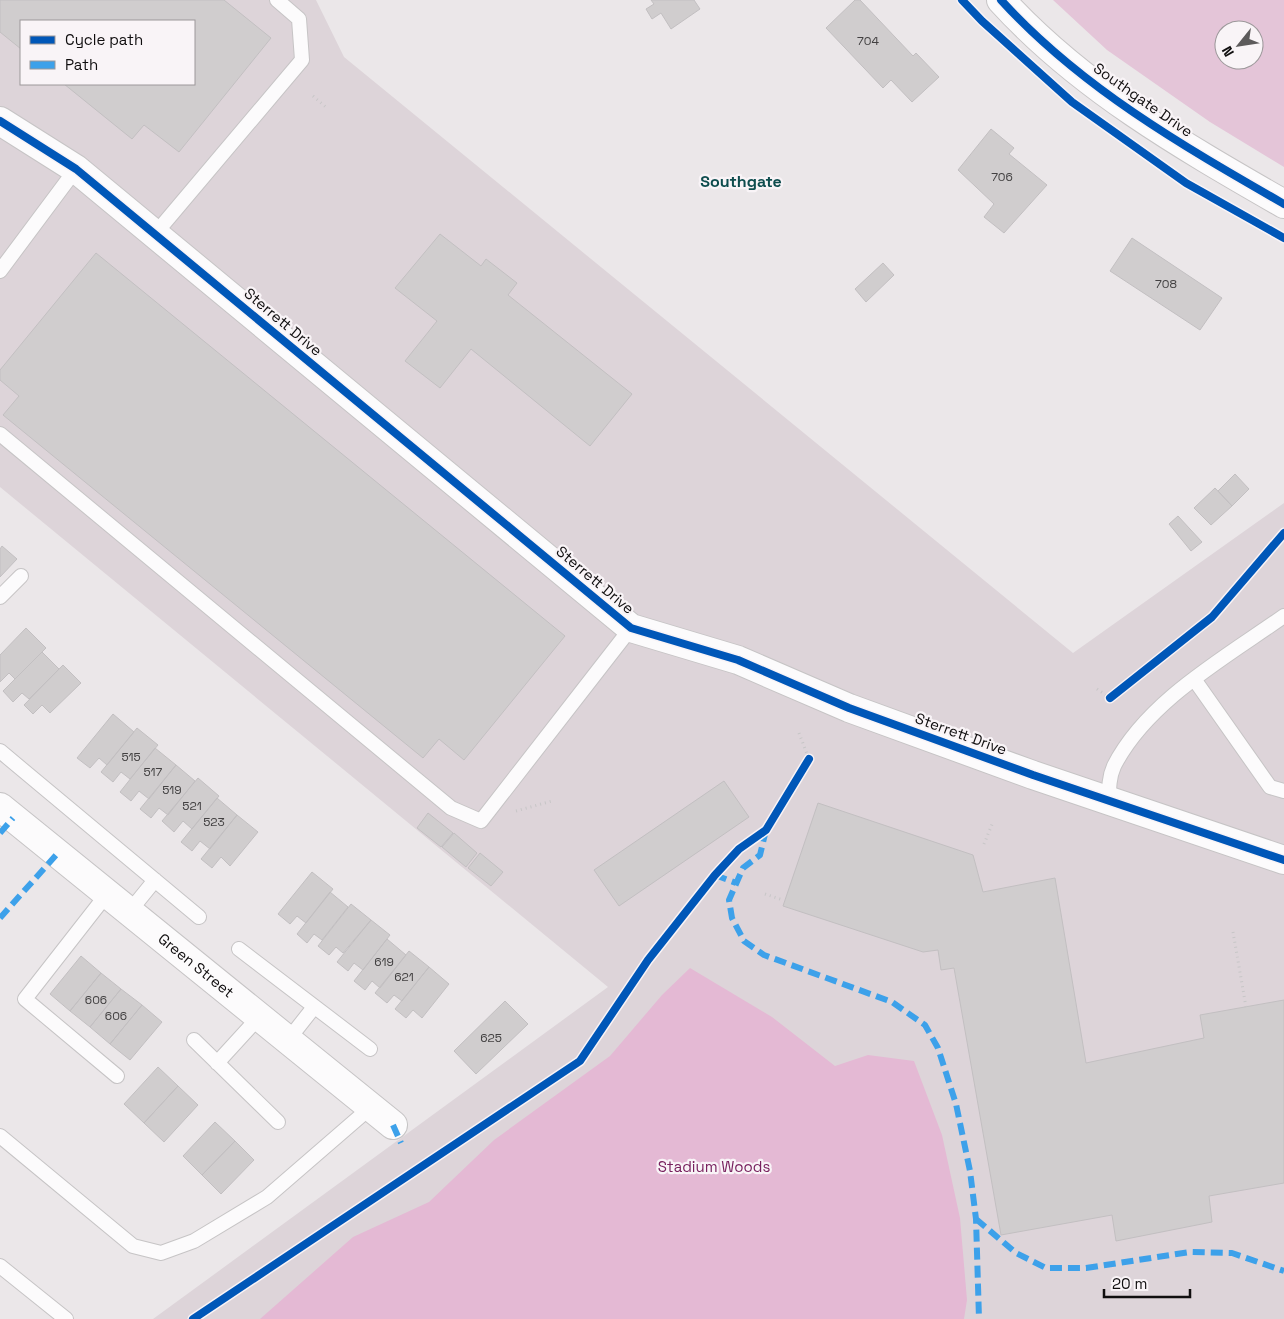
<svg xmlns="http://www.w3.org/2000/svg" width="1284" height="1319" font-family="'Space Grotesk',sans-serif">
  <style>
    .built { fill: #ddd4d9; fill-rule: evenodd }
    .green { fill: #e4c5d8; fill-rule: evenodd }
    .forest { fill: #e4b9d4 }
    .building { fill: #d0cdce; stroke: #c2bfc1 }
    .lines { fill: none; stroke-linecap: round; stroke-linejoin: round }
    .lane-casing { stroke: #c6c4c5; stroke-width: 16 }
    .street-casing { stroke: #c6c4c5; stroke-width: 30 }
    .secondary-casing { stroke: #c6c4c5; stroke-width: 30 }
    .path { stroke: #c7c6c7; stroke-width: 3; stroke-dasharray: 1 4; stroke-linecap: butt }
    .lane { stroke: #fcfbfc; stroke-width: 14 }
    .street { stroke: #fcfbfc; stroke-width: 28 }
    .secondary { stroke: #fcfbfc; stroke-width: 28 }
    .quiet { stroke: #3da1ea; stroke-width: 6; stroke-dasharray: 12 6; stroke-linecap: butt }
    .cycleway-casing { stroke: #f9f4f7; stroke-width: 11 }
    .cycleway { stroke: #0057b8; stroke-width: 8 }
    .labels { text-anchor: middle; stroke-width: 4.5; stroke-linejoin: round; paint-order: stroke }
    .number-label { font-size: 12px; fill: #424041 }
    .street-label { font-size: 15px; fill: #100e0f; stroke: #f9f4f7 }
    .park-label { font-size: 15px; fill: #78215e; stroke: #f9f4f7 }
    .neighbourhood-label { font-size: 16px; font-weight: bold; fill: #0e4d4e; stroke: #f9f4f7 }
  </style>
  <rect width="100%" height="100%" fill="#ebe7e9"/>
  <path class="built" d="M 0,0 L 316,0 L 344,57 L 1073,653 L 1284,503 L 1284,1319 L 153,1319 L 608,987 L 0,487 ZM 21,21 L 194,21 L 194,84 L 21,84 Z"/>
  <path class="green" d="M 1053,0 L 1284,0 L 1284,167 L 1210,122 L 1107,50 ZM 1224,30 L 1254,30 L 1254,60 L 1224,60 Z"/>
  <path class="forest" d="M 690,968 L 772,1017 L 835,1066 L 868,1055 L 914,1061 L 942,1135 L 960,1218 L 967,1300 L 964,1319 L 260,1319 L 353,1237 L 429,1202 L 494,1140 L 610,1056 L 662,995 Z"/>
  <path class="building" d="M 0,0 L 224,0 L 271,38 L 179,152 L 144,125 L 132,139 L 64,84 L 194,84 L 194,21 L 21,21 L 21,49 L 0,32 Z
    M 651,0 L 694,0 L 700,9 L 671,29 L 661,13 L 652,19 L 646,9 L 654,4 Z
    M 855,0 L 860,0 L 913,56 L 916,53 L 939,77 L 912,102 L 891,80 L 883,88 L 826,28 Z
    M 991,129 L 1014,148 L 1009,154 L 1047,185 L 1004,233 L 984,217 L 994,204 L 958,170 Z
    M 440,234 L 481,266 L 486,259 L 517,283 L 508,295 L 632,394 L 590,446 L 471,349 L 440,388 L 405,361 L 437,321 L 395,288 Z
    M 1132,238 L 1222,298 L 1200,330 L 1110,271 Z
    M 96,253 L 565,636 L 464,760 L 439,739 L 423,758 L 3,415 L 19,396 L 0,380 L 0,370 Z
    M 883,263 L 894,275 L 866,302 L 855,289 Z
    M 1235,474 L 1249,489 L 1232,506 L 1218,491 Z
    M 1215,488 L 1232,506 L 1211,525 L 1194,508 Z
    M 1178,516 L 1202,542 L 1191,551 L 1169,524 Z
    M 2,546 L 17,559 L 0,577 L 0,549 Z
    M 26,628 L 46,648 L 15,679 L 9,673 L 0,682 L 0,655 Z
    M 42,652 L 59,669 L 29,699 L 22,693 L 13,702 L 3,691 Z
    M 63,665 L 81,683 L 50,713 L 42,705 L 33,714 L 24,705 Z
    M 113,714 L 134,732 L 107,765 L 99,758 L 90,768 L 77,758 Z
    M 137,728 L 158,745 L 130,779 L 121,772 L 113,782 L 101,772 Z
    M 155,748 L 176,765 L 149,799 L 139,791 L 131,801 L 120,792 Z
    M 176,765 L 195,781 L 168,815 L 159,808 L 151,818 L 140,809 Z
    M 198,778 L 219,796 L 192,829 L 183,821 L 174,832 L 162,821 Z
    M 724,781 L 749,817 L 619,906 L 594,870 Z
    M 217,798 L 237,815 L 210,849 L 200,841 L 192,851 L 181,842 Z
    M 818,803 L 973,855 L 983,892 L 1055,878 L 1086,1063 L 1204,1038 L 1200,1015 L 1284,1000 L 1284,1183 L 1209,1196 L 1212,1222 L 1116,1241 L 1112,1215 L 1001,1235 L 954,968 L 941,970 L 938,950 L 923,952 L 783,906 Z
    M 428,813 L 453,833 L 441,847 L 417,828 Z
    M 237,815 L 258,832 L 230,866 L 221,857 L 212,868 L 201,859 Z
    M 454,833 L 477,853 L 466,867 L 442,847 Z
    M 480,853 L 503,872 L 491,886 L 468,868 Z
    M 312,872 L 333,889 L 306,923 L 297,916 L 290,924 L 278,914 Z
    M 330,892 L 348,907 L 322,940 L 314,934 L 307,943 L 297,934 Z
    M 351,904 L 371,920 L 343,953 L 336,947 L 329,955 L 318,946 Z
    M 371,920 L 390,935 L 363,970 L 354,963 L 348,971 L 337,962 Z
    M 387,939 L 406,955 L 380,988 L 372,981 L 365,990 L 354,981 Z
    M 409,951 L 429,967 L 402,1001 L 394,995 L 387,1003 L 375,993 Z
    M 81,956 L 101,973 L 70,1011 L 50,994 Z
    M 429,967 L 449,984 L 422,1018 L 413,1010 L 406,1018 L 395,1009 Z
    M 101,973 L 121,989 L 90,1027 L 70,1011 Z
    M 121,989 L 142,1005 L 110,1044 L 90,1027 Z
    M 505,1001 L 528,1024 L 476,1074 L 454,1051 Z
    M 142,1005 L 162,1022 L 130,1060 L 110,1044 Z
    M 158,1067 L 178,1086 L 144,1123 L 124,1104 Z
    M 178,1086 L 198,1105 L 164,1142 L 144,1123 Z
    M 215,1122 L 235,1141 L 202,1175 L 183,1156 Z
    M 235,1141 L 254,1160 L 221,1194 L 202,1175 Z"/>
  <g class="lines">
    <g class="lane-casing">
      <path id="lane" d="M 155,234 L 302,60 L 299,19 L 277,0
        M 0,271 L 76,169
        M 0,434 L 451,808 L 481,821 L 631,628
        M 0,597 L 21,576
        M 1194,679 L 1270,787 L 1284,791
        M 0,751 L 199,917
        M 1109,800 C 1109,788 1109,777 1114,766 C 1147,701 1226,657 1284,616
        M 107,894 L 25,999 L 117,1076
        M 129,912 L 155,880
        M 239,949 L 370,1049
        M 194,1040 L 278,1122
        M 288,1040 L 314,1007
        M 217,1063 L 259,1017
        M 0,1136 L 133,1246 L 161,1253 L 194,1241 L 267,1197 L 371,1107
        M 0,1266 L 66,1319"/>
    </g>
    <g class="street-casing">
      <g id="street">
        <path d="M 0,121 L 76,169 L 631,628 L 738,660 L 849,708 L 1033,775 L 1284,860"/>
        <path id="s1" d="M 0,807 L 393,1125"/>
      </g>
    </g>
    <g class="secondary-casing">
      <path id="secondary" d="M 1001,0 C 1080,87 1183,146 1284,204"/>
    </g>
    <path class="path" d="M 313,96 L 328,109
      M 1097,689 L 1110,698
      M 799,733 L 809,759
      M 516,811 L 552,801
      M 984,844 L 993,822
      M 765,894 L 783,900
      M 1233,932 L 1246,1007"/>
    <use href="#lane" class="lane"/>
    <use href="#street" class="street"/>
    <use href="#secondary" class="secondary"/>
    <path class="quiet" d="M 766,830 L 760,855 L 743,868 L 729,900 L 732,918 L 744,941 L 764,955 L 892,1002 L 925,1025 L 938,1048 L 956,1104 L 970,1171 L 976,1219 L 979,1319
      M 0,833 L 13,818
      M 715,875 L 736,883
      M 0,918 L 57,854
      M 393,1125 L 401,1143
      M 976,1219 L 1016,1253 L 1046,1268 L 1086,1268 L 1190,1252 L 1232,1253 L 1284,1271"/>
    <g class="cycleway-casing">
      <path id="cycleway" d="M 962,0 L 982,21 L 1072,102 L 1186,183 L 1284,238
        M 1001,0 C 1080,87 1183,146 1284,204
        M 0,121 L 76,169 L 631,628 L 738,660 L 849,708 L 1033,775 L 1284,860
        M 1110,698 L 1212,617 L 1284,533
        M 193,1319 L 580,1061 L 648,960 L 715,875 L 739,849 L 766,830 L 809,759"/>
    </g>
    <use href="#cycleway" class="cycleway"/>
  </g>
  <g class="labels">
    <g class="number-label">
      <text x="868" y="45">704</text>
      <text x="1002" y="181">706</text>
      <text x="1166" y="288">708</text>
      <text x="131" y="761">515</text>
      <text x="153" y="776">517</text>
      <text x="172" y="794">519</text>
      <text x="192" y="810">521</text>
      <text x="214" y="826">523</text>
      <text x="384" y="966">619</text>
      <text x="404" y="981">621</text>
      <text x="96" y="1004">606</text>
      <text x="116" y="1020">606</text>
      <text x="491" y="1042">625</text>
    </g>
    <g class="street-label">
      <text transform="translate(1143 100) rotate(35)" y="5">Southgate Drive</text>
      <text transform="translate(283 322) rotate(40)" y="5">Sterrett Drive</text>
      <text transform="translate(595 580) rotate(40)" y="5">Sterrett Drive</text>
      <text transform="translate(961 734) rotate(20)" y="5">Sterrett Drive</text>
      <text dy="5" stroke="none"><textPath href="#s1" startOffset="252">Green Street</textPath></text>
    </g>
    <g class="park-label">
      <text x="714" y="1172">Stadium Woods</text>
    </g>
    <g class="neighbourhood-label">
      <text x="741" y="187">Southgate</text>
    </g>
  </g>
  <rect x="20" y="20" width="175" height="65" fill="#f9f4f7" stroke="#9c989a"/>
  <rect x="30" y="36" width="25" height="8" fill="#0057b8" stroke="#9c989a"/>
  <text x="65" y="45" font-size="15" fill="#100e0f">Cycle path</text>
  <rect x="30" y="61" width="25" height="8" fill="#3da1ea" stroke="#9c989a"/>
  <text x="65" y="70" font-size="15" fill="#100e0f">Path</text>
  <g transform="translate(1239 45) rotate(240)"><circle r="24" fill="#f9f4f7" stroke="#9c989a"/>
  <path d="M0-4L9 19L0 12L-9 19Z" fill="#5d5a5b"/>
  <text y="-8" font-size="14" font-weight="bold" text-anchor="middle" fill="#100e0f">N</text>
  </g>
  <path d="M1104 1289v8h86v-8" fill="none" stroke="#100e0f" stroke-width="2.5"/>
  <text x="1112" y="1289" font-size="15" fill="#100e0f" stroke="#f9f4f7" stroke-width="4" paint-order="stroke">20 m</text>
</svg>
